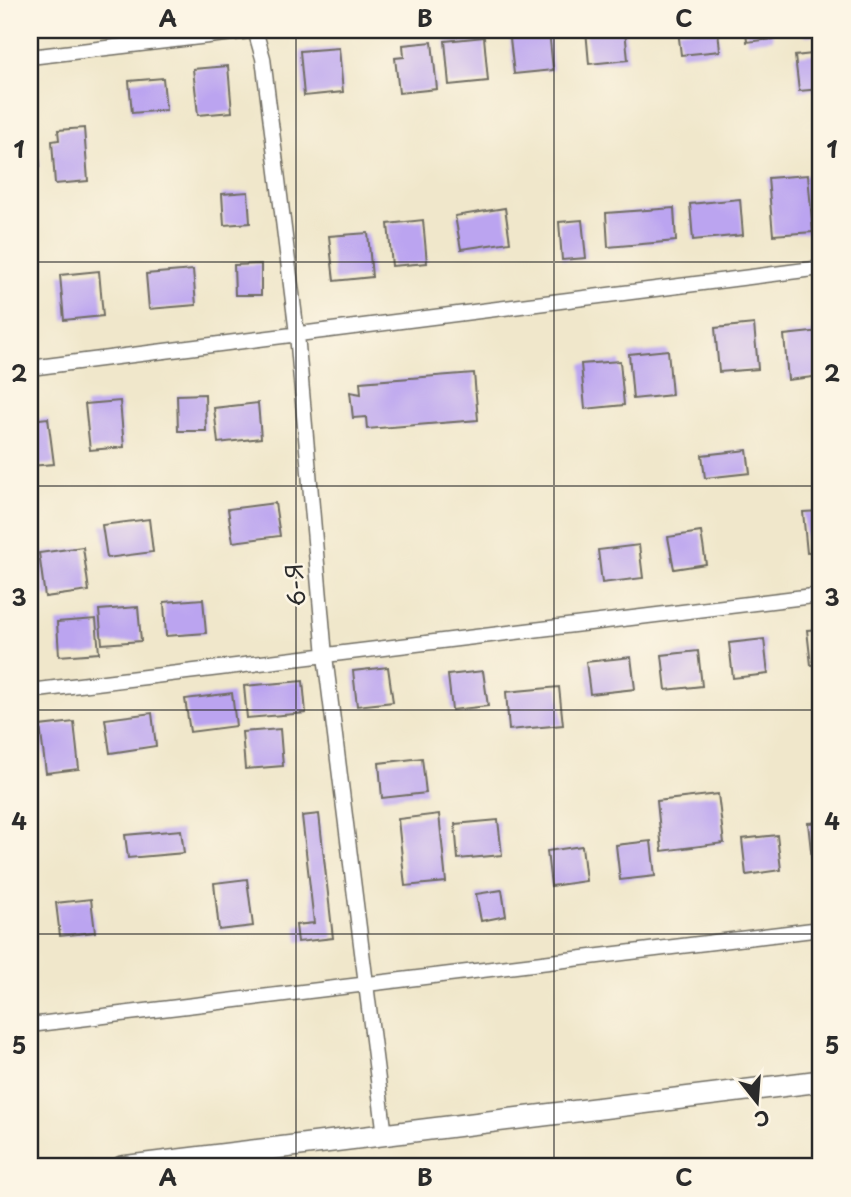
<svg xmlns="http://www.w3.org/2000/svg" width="851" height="1197" font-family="'Playpen Sans',sans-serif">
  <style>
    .building { fill: #bba4f0 }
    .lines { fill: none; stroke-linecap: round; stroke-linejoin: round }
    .street-casing { stroke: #706d63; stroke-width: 17 }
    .secondary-casing { stroke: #706d63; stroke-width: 24 }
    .street { stroke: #fff; stroke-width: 14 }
    .secondary { stroke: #fff; stroke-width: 21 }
    .grid { fill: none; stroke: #2b2b2b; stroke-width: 2; stroke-opacity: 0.55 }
    .labels { text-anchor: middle; stroke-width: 5; stroke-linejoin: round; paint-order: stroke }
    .street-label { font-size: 23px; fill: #2b2b2b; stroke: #fcf5e5 }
    .neatline { fill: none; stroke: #2b2b2b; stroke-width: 2.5 }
    .grid-label { font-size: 23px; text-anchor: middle; font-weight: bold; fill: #2b2b2b }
  </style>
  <rect width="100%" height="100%" fill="#fcf5e5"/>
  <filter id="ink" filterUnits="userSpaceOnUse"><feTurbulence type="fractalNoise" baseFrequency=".0143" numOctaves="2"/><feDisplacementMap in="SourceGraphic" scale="14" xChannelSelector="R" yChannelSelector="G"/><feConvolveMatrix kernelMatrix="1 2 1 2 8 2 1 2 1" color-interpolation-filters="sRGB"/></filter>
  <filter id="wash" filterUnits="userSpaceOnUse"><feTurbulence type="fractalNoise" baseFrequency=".00686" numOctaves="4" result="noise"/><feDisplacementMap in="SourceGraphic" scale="28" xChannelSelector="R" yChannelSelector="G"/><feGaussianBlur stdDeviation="1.57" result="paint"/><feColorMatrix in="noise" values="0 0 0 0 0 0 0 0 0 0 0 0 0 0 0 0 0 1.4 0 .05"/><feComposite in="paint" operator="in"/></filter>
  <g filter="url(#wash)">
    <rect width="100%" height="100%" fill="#f0e7cb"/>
    <g id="blocks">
      <path class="building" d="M 509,30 L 549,30 L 553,70 L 514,74 Z
        M 586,30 L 625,30 L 628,60 L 589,64 Z
        M 678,30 L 718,30 L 720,51 L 681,55 Z
        M 746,30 L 772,30 L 773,39 L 747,42 Z
        M 804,30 L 821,30 L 821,34 L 804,36 Z
        M 484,37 L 488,81 L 449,85 L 445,41 Z
        M 432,42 L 437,89 L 399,93 L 395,58 L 404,57 L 403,45 Z
        M 339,48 L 343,92 L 304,96 L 300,51 Z
        M 821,53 L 821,89 L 799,91 L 795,56 Z
        M 228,66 L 232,112 L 198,115 L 193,69 Z
        M 163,78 L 166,110 L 132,113 L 129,81 Z
        M 30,115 L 34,115 L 40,167 L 30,168 Z
        M 84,128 L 88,181 L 55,184 L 52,141 L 59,140 L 58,130 Z
        M 808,175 L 813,232 L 773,235 L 768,178 Z
        M 248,192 L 250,223 L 224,225 L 222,194 Z
        M 740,199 L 743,235 L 693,240 L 690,204 Z
        M 505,208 L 510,242 L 461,249 L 455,216 Z
        M 674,208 L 676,241 L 608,247 L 606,213 Z
        M 423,220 L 427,263 L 392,266 L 388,224 Z
        M 582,220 L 586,258 L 562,260 L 559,222 Z
        M 368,233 L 372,277 L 334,281 L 329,236 Z
        M 261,264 L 261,295 L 235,295 L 234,265 Z
        M 193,270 L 196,305 L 149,309 L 146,274 Z
        M 99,271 L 103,316 L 64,320 L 60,275 Z
        M 30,298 L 32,298 L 33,316 L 30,317 Z
        M 754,324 L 758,369 L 719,372 L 715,328 Z
        M 821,331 L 821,376 L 788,380 L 784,335 Z
        M 668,350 L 672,395 L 633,399 L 629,354 Z
        M 620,361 L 624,405 L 585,409 L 581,364 Z
        M 474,373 L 478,420 L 367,429 L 366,417 L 353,418 L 350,392 L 361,394 L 360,382 Z
        M 205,394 L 206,431 L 178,431 L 177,395 Z
        M 120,401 L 124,447 L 90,450 L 85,404 Z
        M 258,403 L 261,438 L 218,443 L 214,408 Z
        M 48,418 L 54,464 L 30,466 L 30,420 Z
        M 747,450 L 750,473 L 705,478 L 702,455 Z
        M 275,503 L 280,536 L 233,542 L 228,509 Z
        M 821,511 L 821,552 L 807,553 L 803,512 Z
        M 149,519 L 153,552 L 107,558 L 102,525 Z
        M 701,532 L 706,564 L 674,569 L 668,537 Z
        M 639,545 L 643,578 L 602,583 L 598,550 Z
        M 83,547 L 89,591 L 45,597 L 39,553 Z
        M 203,599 L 206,633 L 166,636 L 164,602 Z
        M 138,607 L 141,641 L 102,644 L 99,610 Z
        M 96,619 L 99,653 L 59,656 L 57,622 Z
        M 821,629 L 821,664 L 811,665 L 807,630 Z
        M 764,639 L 768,674 L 733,678 L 729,643 Z
        M 698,651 L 702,686 L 666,690 L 662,655 Z
        M 631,657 L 635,689 L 590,694 L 586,662 Z
        M 388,667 L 393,702 L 357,706 L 353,671 Z
        M 483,671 L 488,706 L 452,710 L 448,675 Z
        M 303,681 L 306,713 L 247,718 L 244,686 Z
        M 559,687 L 563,725 L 509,730 L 506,692 Z
        M 232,693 L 236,726 L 190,732 L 185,699 Z
        M 152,713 L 156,746 L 110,753 L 105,719 Z
        M 74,722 L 79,769 L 46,773 L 40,726 Z
        M 280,729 L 283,766 L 245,769 L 242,732 Z
        M 422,758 L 426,793 L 382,798 L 379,763 Z
        M 718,794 L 724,843 L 662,851 L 657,801 Z
        M 319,814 L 333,938 L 298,942 L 296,925 L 314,923 L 302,816 Z
        M 439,814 L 446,882 L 405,886 L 398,819 Z
        M 498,820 L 502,855 L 458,859 L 455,824 Z
        M 821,822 L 821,868 L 813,869 L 808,823 Z
        M 181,830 L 184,853 L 128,858 L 125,835 Z
        M 777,835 L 781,870 L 746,875 L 742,839 Z
        M 651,841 L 655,876 L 620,880 L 616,845 Z
        M 582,846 L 586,881 L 551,886 L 547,851 Z
        M 247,879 L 253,926 L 219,930 L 214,883 Z
        M 502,890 L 506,916 L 481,921 L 476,894 Z
        M 91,899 L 95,932 L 60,936 L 56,903 Z
        M 30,930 L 34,955 L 30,955 Z"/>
    </g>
  </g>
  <g filter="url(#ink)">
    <use href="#blocks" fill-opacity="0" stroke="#706d63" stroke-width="2"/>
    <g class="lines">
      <g class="street-casing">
        <path id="street" d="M 255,30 L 263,58 L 297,334 L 325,656 L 385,1136
          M 30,57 L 259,30
          M 30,368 L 821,268
          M 30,691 L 821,595
          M 30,1025 L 821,929"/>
      </g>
      <g class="secondary-casing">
        <path id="secondary" d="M 122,1167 L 821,1081"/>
      </g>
      <use href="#street" class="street"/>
      <use href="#secondary" class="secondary"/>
    </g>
  </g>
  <path class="grid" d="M 296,30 L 296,1167M 554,30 L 554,1167M 30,262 L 821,262M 30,486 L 821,486M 30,710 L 821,710M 30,934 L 821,934"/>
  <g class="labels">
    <g class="street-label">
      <text transform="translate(296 585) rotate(-95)" y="8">6-Я</text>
    </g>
  </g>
  <rect width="851" height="1197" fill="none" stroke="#fcf5e5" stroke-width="77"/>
  <g transform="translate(757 1102) rotate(163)" stroke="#fcf5e5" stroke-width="5" paint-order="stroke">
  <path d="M0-5L12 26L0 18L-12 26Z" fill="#2b2b2b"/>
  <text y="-10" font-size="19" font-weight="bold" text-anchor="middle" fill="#2b2b2b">С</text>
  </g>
  <rect x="38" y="38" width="774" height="1120" class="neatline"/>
  <g class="grid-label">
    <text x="168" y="27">A</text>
    <text x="425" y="27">B</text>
    <text x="684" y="27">C</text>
    <text x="19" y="158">1</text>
    <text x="832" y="158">1</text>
    <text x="19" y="382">2</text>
    <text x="832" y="382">2</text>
    <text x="19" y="606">3</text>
    <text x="832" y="606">3</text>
    <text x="19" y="830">4</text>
    <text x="832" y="830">4</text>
    <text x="19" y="1054">5</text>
    <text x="832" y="1054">5</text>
    <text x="168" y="1186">A</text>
    <text x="425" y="1186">B</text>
    <text x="684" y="1186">C</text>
  </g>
</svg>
